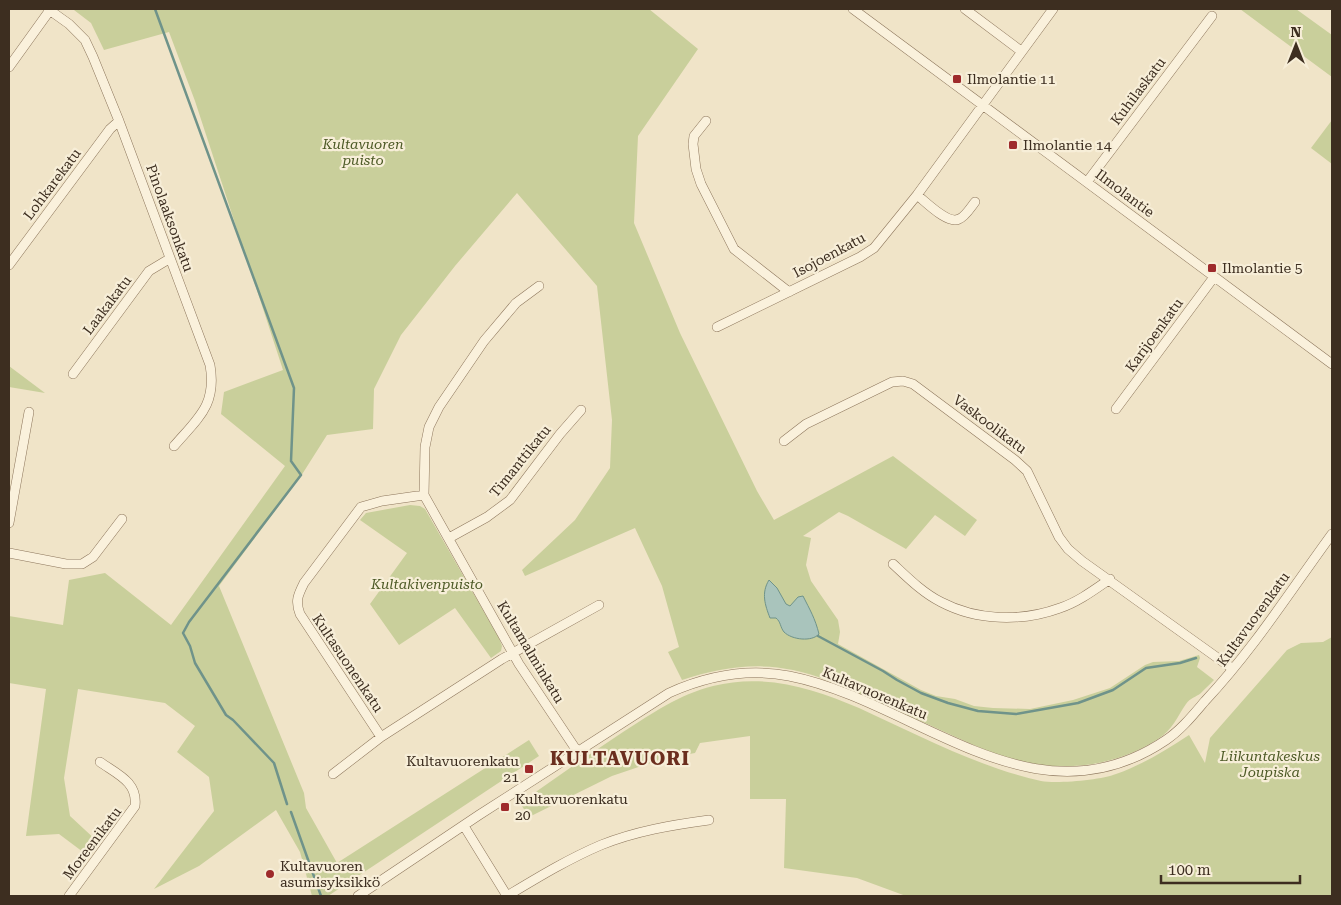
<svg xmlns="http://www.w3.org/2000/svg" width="1341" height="905" font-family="'Roboto Serif',serif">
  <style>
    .green { fill: #c9cf9b }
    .water { fill: #a9c4bc; stroke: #6f938a }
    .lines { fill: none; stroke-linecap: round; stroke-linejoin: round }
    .stream { stroke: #6f938a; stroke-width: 2.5 }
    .minor-casing { stroke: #8d765c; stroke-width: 10 }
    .minor { stroke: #faf1dc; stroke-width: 9 }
    .poi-dot { fill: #9e2a2b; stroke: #f7eed8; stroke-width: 2 }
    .labels { text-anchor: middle; stroke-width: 4.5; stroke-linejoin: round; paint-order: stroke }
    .poi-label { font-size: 14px; fill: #3d2e20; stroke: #f7eed8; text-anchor: start }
    .street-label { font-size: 14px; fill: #3d2e20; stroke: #f7eed8 }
    .park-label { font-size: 14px; font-style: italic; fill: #4d5a26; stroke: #f7eed8 }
    .district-label { font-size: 19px; font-weight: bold; letter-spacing: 1px; fill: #6b2e1e; stroke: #f7eed8 }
  </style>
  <rect width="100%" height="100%" fill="#f0e4c8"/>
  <path class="green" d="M 75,9 L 649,9 L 698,49 L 638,136 L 634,223 L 680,333 L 757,491 L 774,520 L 893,456 L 977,520 L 965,536 L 935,515 L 906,549 L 848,516 L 839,512 L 803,536 L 811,538 L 806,565 L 811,581 L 838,620 L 840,632 L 838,644 L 921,690 L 936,696 L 955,699 L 974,706 L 993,708 L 1030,709 L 1073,700 L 1110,688 L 1145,665 L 1153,662 L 1179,661 L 1199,655 L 1200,658 L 1197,667 L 1214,680 C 1210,684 1205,689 1201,693 C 1196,697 1190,698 1186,704 C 1177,717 1173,729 1158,739 C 1110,770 1049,774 996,754 C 979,748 963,740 947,733 C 919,720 892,708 864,696 C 841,686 818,675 793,670 C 755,662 719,668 682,680 L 668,652 L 679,647 L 662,586 L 635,528 L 525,576 L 522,570 L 575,520 L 610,468 L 612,420 L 597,286 L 517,193 L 455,266 L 401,335 L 374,389 L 373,429 L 327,435 L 301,476 L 219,586 L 304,793 L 306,808 L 337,863 L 529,740 L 539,756 L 328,896 L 312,896 L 300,852 L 276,810 L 199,866 L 154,889 L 214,811 L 209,777 L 177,752 L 195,726 L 165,703 L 78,689 L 64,778 L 70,816 L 98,842 L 87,855 L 59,834 L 26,836 L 46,689 L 9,683 L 9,616 L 63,625 L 69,580 L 105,573 L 171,625 L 285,466 L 221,414 L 224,392 L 283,370 L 195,101 L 169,32 L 104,50 L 91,23 L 74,10 Z
    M 1240,9 L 1296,9 L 1332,35 L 1332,77 Z
    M 1332,120 L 1332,164 L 1311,148 Z
    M 9,366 L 45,393 L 9,387 Z
    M 410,505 L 420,506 L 425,509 L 499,638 L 502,646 L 501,651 L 491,658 L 455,608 L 399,645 L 370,604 L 407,553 L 360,520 L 366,513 Z
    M 1332,637 L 1332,896 L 906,896 L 857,878 L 784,868 L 786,799 L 750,799 L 750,736 L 700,743 L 695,753 L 662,759 L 612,776 L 529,817 L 520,803 C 554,779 588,755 623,732 C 653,713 678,695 713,686 C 764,673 813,688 859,708 C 918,735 978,767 1041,781 C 1057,784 1101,780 1116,774 C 1142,765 1166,750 1189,735 L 1205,763 L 1210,738 L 1287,650 L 1301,643 L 1323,642 Z"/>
  <path class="water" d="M 769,580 L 777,588 L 786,604 L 790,606 L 798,597 L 803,596 C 810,610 815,618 819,634 C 812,642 792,640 784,632 C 780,627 781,622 776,618 L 770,618 C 765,605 761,593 769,580 Z"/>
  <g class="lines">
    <path class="stream" d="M 155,9 L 294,388 L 291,461 L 301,475 L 189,622 L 183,633 L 190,646 L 195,663 L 226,715 L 233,720 L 274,763 L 287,804
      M 818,636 L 883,671 L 897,680 L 921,693 L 948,703 L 978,711 L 1016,714 L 1078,703 L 1113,690 L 1146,668 L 1180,663 L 1196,658
      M 291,812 L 321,896"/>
    <g class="minor-casing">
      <path id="minor" d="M 48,9 L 69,24 L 85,40 L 93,57 L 119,121 L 210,365 C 217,405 198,418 174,446
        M 853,9 L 1332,364
        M 965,9 L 1021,51
        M 9,67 L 50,10
        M 706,121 L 694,136 L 693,144 L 696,169 L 701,184 L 734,249 L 789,292
        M 1087,182 L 1212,16
        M 917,195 C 926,202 948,225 959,219 C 965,217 971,207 975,202
        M 9,265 L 110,129 L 119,121
        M 539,286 L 516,303 L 484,341 L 439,407 L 429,427 L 425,447 L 424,495 L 519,664 L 577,751
        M 717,327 L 860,257 L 874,248 L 917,195 L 1053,9
        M 73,374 L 149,271 L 169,259
        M 1116,409 L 1214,277
        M 784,441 L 806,424 L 892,382 L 903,381 L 913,384 L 1015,460 L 1027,471 L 1059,537 L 1068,549 L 1082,561 L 1233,669
        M 9,523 L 29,412
        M 449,538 L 487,517 L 510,500 L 560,434 L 581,410
        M 9,553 L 66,564 L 82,564 L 93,557 L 122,519
        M 893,564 C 908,578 923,593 941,602 C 977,621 1022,622 1060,608 C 1078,602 1094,590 1110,579
        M 381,737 L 300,614 C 295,601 298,595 304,583 L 361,507 L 382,501 L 424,495
        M 333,774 L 381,737 L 502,659 L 599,605
        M 464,826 L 507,896
        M 69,896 L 135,806 C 138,782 117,774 100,762
        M 358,896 L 479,815 L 669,693 C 707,676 748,668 789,676 C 917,701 1033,830 1166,740 C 1181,730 1193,715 1205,701 C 1253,650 1291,590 1332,534
        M 507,896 C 537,878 568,859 601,845 C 636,831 672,825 709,820"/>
    </g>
    <use href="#minor" class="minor"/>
  </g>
  <g class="poi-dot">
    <rect x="952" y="74" width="10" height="10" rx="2.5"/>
    <rect x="1008" y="140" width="10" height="10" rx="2.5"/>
    <rect x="1207" y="263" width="10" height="10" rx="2.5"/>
    <rect x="524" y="764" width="10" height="10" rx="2.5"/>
    <rect x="500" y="802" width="10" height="10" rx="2.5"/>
    <circle cx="270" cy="874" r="5"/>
  </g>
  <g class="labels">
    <g class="poi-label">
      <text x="967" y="84">Ilmolantie 11</text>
      <text x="1023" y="150">Ilmolantie 14</text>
      <text x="1222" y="273">Ilmolantie 5</text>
      <text x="519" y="766" text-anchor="end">Kultavuorenkatu<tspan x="519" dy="16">21</tspan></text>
      <text x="515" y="804">Kultavuorenkatu<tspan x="515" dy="16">20</tspan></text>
      <text x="280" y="871">Kultavuoren<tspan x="280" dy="16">asumisyksikkö</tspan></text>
    </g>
    <g class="street-label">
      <text transform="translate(1138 91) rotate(-53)" y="5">Kuhilaskatu</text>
      <text transform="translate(52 184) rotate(-53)" y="5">Lohkarekatu</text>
      <text transform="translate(1125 193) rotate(37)" y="5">Ilmolantie</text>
      <text transform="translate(170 218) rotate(70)" y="5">Pinolaaksonkatu</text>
      <text transform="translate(829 255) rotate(-28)" y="5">Isojoenkatu</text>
      <text transform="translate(107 305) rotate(-53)" y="5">Laakakatu</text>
      <text transform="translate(1154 335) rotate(-54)" y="5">Karijoenkatu</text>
      <text transform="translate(990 424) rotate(37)" y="5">Vaskoolikatu</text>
      <text transform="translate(520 461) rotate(-51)" y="5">Timanttikatu</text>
      <text transform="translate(1253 619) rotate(-54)" y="5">Kultavuorenkatu</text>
      <text transform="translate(531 652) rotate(59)" y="5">Kultamalminkatu</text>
      <text transform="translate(348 663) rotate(56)" y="5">Kultasuonenkatu</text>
      <text transform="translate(875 693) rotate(23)" y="5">Kultavuorenkatu</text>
      <text transform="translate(92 843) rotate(-53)" y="5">Moreenikatu</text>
    </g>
    <g class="park-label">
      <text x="363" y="149">Kultavuoren<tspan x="363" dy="16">puisto</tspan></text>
      <text x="427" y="589">Kultakivenpuisto</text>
      <text x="1270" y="761">Liikuntakeskus<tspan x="1270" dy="16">Joupiska</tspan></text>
    </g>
    <g class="district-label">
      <text x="620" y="765">KULTAVUORI</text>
    </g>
  </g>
  <rect width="1341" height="905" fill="none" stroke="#3d2e20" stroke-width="20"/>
  <g transform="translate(1296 45)" stroke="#f7eed8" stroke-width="4" paint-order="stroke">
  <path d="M0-4L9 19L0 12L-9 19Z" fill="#3d2e20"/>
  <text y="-8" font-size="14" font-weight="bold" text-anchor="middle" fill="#3d2e20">N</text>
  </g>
  <path d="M1161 875v8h139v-8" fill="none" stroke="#3d2e20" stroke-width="2.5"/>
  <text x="1168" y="875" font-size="15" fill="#3d2e20" stroke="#f7eed8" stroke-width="4" paint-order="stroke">100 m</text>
</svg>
